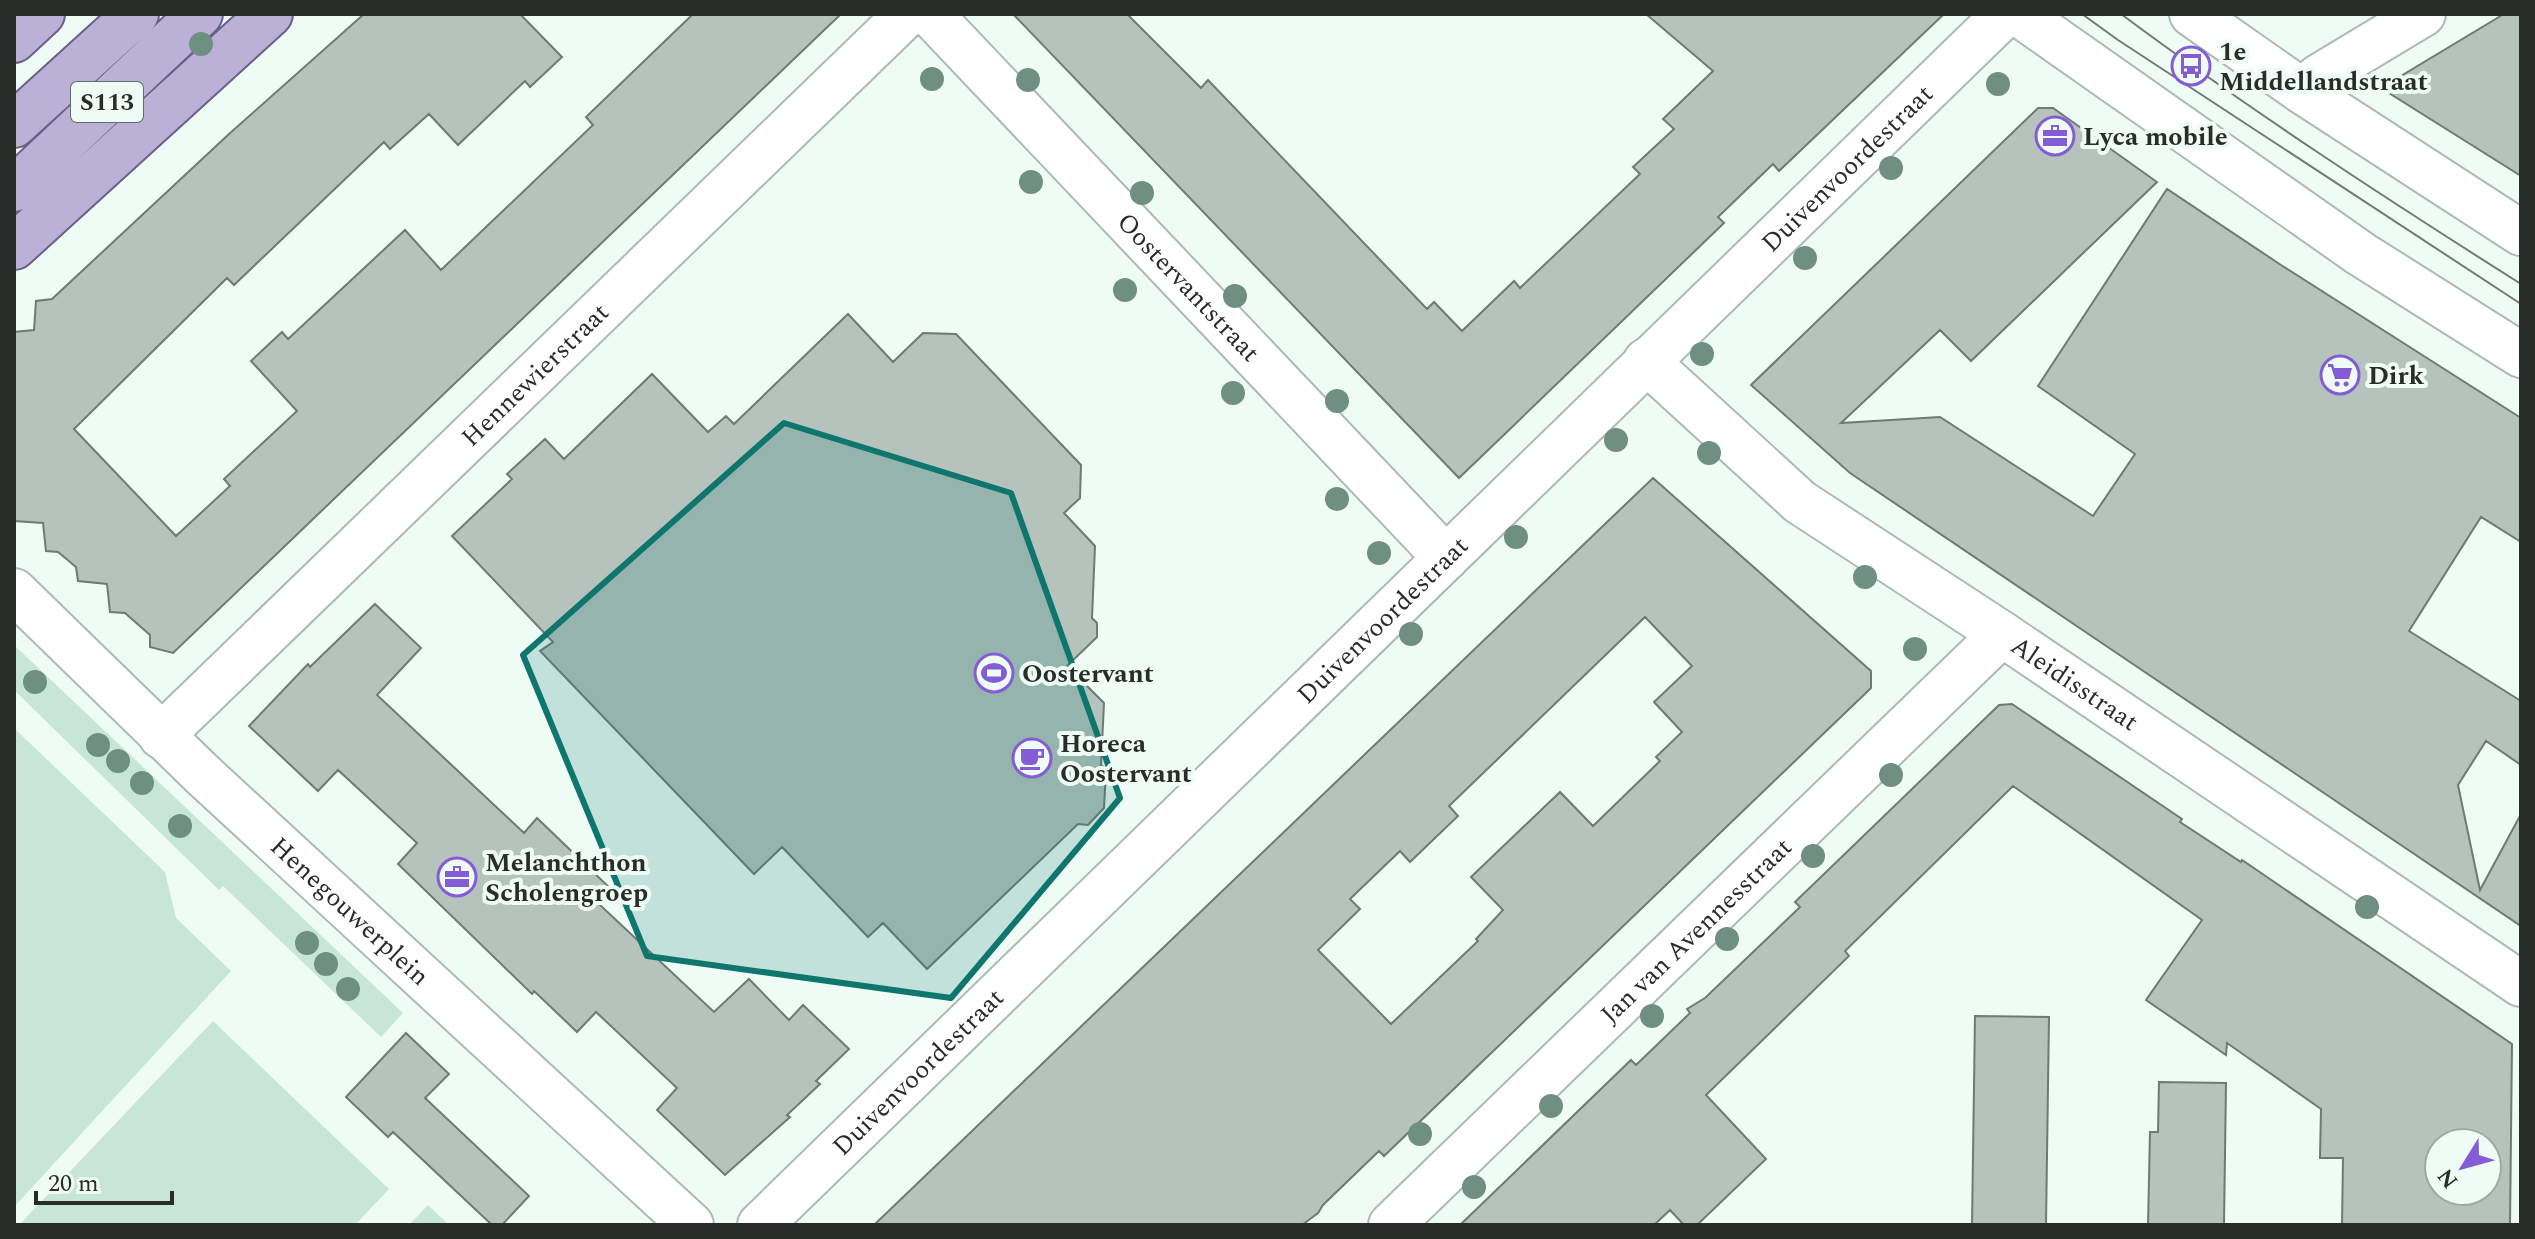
<svg xmlns="http://www.w3.org/2000/svg" width="2535" height="1239" font-family="Spectral,serif">
  <style>
    .green { fill: #c8e6d7 }
    .building { fill: #b6c3bd; stroke: #6e7a74; stroke-width: 2; fill-rule: evenodd }
    .lines { fill: none; stroke-linecap: round; stroke-linejoin: round }
    .minor-casing { stroke: #adbab3; stroke-width: 48 }
    .major-casing { stroke: #6a618a; stroke-width: 48 }
    .minor { stroke: #fff; stroke-width: 44 }
    .major { stroke: #bbb1d7; stroke-width: 44 }
    .tram { stroke: #727a75; stroke-width: 2 }
    .tree { fill: #6f8f83 }
    .marked { fill: #0f766e; fill-opacity: 0.2; stroke: #0f766e; stroke-width: 6; stroke-linejoin: round }
    .labels { text-anchor: middle; stroke-width: 8; stroke-linejoin: round; paint-order: stroke }
    .shield { fill: #eefcf5; stroke: #636b67; stroke-width: 2 }
    .shield-label { font-size: 24px; font-weight: bold; fill: #282d2a }
    .poi-label { font-size: 26px; font-weight: bold; fill: #282d2a; stroke: #eefcf5; text-anchor: start }
    .street-label { font-size: 26px; fill: #282d2a; stroke: #eefcf5 }
  </style>
  <rect width="100%" height="100%" fill="#eefcf5"/>
  <path class="green" d="M 14,645 L 403,1013 L 381,1037 L 223,886 L 219,890 L 14,690 Z
    M 14,728 L 165,872 L 176,918 L 231,971 L 14,1207 Z
    M 213,1021 L 389,1189 L 355,1225 L 19,1225 Z
    M 428,1205 L 449,1225 L 409,1225 Z"/>
  <path class="building" d="M 364,14 L 520,14 L 562,57 L 530,87 L 525,81 L 458,145 L 429,114 L 390,149 L 384,142 L 234,285 L 227,278 L 74,429 L 176,536 L 230,486 L 224,479 L 297,411 L 251,361 L 282,332 L 288,339 L 405,230 L 441,270 L 593,125 L 586,117 L 693,14 L 841,14 L 173,653 L 150,647 L 150,635 L 125,613 L 110,612 L 107,584 L 78,581 L 76,567 L 58,552 L 46,551 L 43,523 L 14,521 L 14,332 L 34,330 L 36,301 L 52,299 L 229,134 Z
    M 1013,14 L 1127,14 L 1201,88 L 1208,80 L 1427,309 L 1434,302 L 1462,331 L 1514,281 L 1520,288 L 1640,174 L 1633,167 L 1674,129 L 1663,119 L 1713,71 L 1646,14 L 1944,14 L 1779,171 L 1773,164 L 1718,217 L 1724,223 L 1459,478 Z
    M 2504,14 L 2521,14 L 2521,176 L 2381,88 Z
    M 2038,108 L 2053,108 L 2157,182 L 1971,361 L 1940,330 L 1841,423 L 1940,417 L 2093,516 L 2135,454 L 2038,386 L 2167,189 L 2281,265 L 2521,418 L 2521,542 L 2481,517 L 2409,631 L 2521,701 L 2521,765 L 2486,741 L 2458,785 L 2480,890 L 2521,814 L 2521,926 L 1850,473 L 1751,385 Z
    M 848,314 L 893,362 L 923,333 L 956,334 L 1081,465 L 1080,498 L 1064,513 L 1095,546 L 1092,618 L 1097,623 L 1097,637 L 1067,666 L 1104,703 L 1101,765 L 1106,770 L 1104,808 L 1088,825 L 1078,824 L 927,969 L 883,923 L 868,937 L 782,847 L 754,874 L 540,651 L 553,642 L 452,536 L 512,479 L 507,474 L 545,439 L 564,459 L 652,374 L 708,432 L 726,416 L 734,424 Z
    M 1653,478 L 1871,671 L 1871,688 L 1384,1156 L 1379,1151 L 1323,1205 L 1318,1213 L 1302,1225 L 874,1225 ZM 1645,617 L 1692,666 L 1654,702 L 1682,732 L 1656,757 L 1660,761 L 1593,826 L 1560,792 L 1471,877 L 1503,910 L 1476,939 L 1478,941 L 1391,1024 L 1318,950 L 1360,909 L 1350,899 L 1400,851 L 1410,862 L 1458,816 L 1449,806 Z
    M 375,604 L 421,648 L 377,695 L 524,833 L 537,818 L 613,891 L 600,905 L 714,1012 L 749,979 L 789,1020 L 803,1005 L 849,1049 L 816,1081 L 820,1084 L 787,1115 L 790,1117 L 725,1175 L 657,1110 L 677,1088 L 596,1012 L 577,1032 L 534,991 L 532,994 L 398,864 L 417,843 L 338,770 L 318,791 L 249,726 L 308,664 L 310,667 Z
    M 2012,704 L 2182,819 L 2180,822 L 2241,862 L 2242,860 L 2512,1044 L 2510,1225 L 2342,1225 L 2343,1158 L 2320,1158 L 2321,1109 L 2227,1043 L 2226,1055 L 2146,1000 L 2202,920 L 2013,786 L 1845,951 L 1849,956 L 1706,1095 L 1766,1159 L 1697,1225 L 1684,1225 L 1670,1210 L 1654,1225 L 1460,1225 L 1631,1060 L 1636,1065 L 1690,1013 L 1687,1009 L 1705,998 L 1773,933 L 1800,907 L 1795,902 L 1999,705 ZM 2439,1143 L 2487,1143 L 2487,1191 L 2439,1191 Z
    M 1975,1016 L 2049,1017 L 2046,1225 L 1972,1225 Z
    M 406,1033 L 449,1074 L 425,1098 L 529,1196 L 502,1225 L 492,1225 L 393,1132 L 388,1137 L 346,1097 Z
    M 2159,1082 L 2226,1083 L 2224,1225 L 2148,1225 L 2150,1132 L 2158,1132 Z"/>
  <g class="lines">
    <g class="minor-casing">
      <g id="minor">
        <path id="s1" d="M 930,14 L 1446,558"/>
        <path d="M 2019,14 L 2361,254 L 2521,355"/>
        <path d="M 2192,14 L 2302,91 L 2521,233"/>
        <path d="M 2302,91 L 2320,76 L 2423,14"/>
        <path id="s2" d="M 1646,361 L 1800,502 L 2002,634 L 2521,984"/>
        <path id="s3" d="M 14,591 L 202,774 L 691,1225"/>
        <path id="s4" d="M 161,736 L 907,14"/>
        <path id="s5" d="M 760,1225 L 2005,14"/>
        <path id="s6" d="M 1391,1225 L 2002,634"/>
      </g>
    </g>
    <g class="major-casing">
      <path id="major" d="M 14,40 L 42,14
        M 14,125 L 136,14
        M 14,189 L 200,14
        M 14,247 L 270,14"/>
    </g>
    <use href="#minor" class="minor"/>
    <use href="#major" class="major"/>
    <path class="tram" d="M 2082,14 L 2118,40 L 2521,304
      M 2121,14 C 2250,110 2385,198 2521,284"/>
  </g>
  <g class="tree">
    <circle cx="201" cy="44" r="12"/>
    <circle cx="932" cy="79" r="12"/>
    <circle cx="1028" cy="80" r="12"/>
    <circle cx="1998" cy="84" r="12"/>
    <circle cx="1891" cy="168" r="12"/>
    <circle cx="1031" cy="182" r="12"/>
    <circle cx="1142" cy="193" r="12"/>
    <circle cx="1805" cy="258" r="12"/>
    <circle cx="1125" cy="290" r="12"/>
    <circle cx="1235" cy="296" r="12"/>
    <circle cx="1702" cy="354" r="12"/>
    <circle cx="1233" cy="393" r="12"/>
    <circle cx="1337" cy="401" r="12"/>
    <circle cx="1616" cy="440" r="12"/>
    <circle cx="1709" cy="453" r="12"/>
    <circle cx="1337" cy="499" r="12"/>
    <circle cx="1516" cy="537" r="12"/>
    <circle cx="1379" cy="553" r="12"/>
    <circle cx="1865" cy="577" r="12"/>
    <circle cx="1411" cy="634" r="12"/>
    <circle cx="1915" cy="649" r="12"/>
    <circle cx="35" cy="682" r="12"/>
    <circle cx="98" cy="745" r="12"/>
    <circle cx="118" cy="761" r="12"/>
    <circle cx="1891" cy="775" r="12"/>
    <circle cx="142" cy="783" r="12"/>
    <circle cx="180" cy="826" r="12"/>
    <circle cx="1813" cy="856" r="12"/>
    <circle cx="2367" cy="907" r="12"/>
    <circle cx="1727" cy="939" r="12"/>
    <circle cx="307" cy="943" r="12"/>
    <circle cx="326" cy="964" r="12"/>
    <circle cx="348" cy="989" r="12"/>
    <circle cx="1652" cy="1016" r="12"/>
    <circle cx="1551" cy="1106" r="12"/>
    <circle cx="1420" cy="1134" r="12"/>
    <circle cx="1474" cy="1187" r="12"/>
  </g>
  <path class="marked" d="M 784,423 L 1011,493 L 1120,798 L 951,998 L 647,956 L 523,655 Z"/>
  <defs>
    <g id="bus-ring" transform="scale(2)"><circle r="9.5" fill="#eefcf5" stroke="#845cd6" stroke-width="1.5"/><path d="M-5-6H5V4H4V6H2V4H-2V6H-4V4H-5ZM-3.5-4V0h7V-4ZM-3.5 1.2v1.5H-2V1.2ZM2 1.2v1.5H3.5V1.2Z" fill="#845cd6"/></g>
    <g id="office-ring" transform="scale(2)"><circle r="9.5" fill="#eefcf5" stroke="#845cd6" stroke-width="1.5"/><path d="M-6-3h4V-5.5h4V-3h4V5H-6ZM-1-4.5V-3h2v-1.5ZM-6 0V1H6V0Z" fill="#845cd6"/></g>
    <g id="supermarket-ring" transform="scale(2)"><circle r="9.5" fill="#eefcf5" stroke="#845cd6" stroke-width="1.5"/><path d="M-6-5.5h2.5l.6 2H6L4.5 2H-2.5L-4.4-4H-6ZM-1.5 3.2a1.3 1.3 0 1 0 .1 0ZM3 3.2a1.3 1.3 0 1 0 .1 0Z" fill="#845cd6"/></g>
    <g id="stadium-ring" transform="scale(2)"><circle r="9.5" fill="#eefcf5" stroke="#845cd6" stroke-width="1.5"/><path d="M0-5a6.5 5 0 1 0 0 10a6.5 5 0 1 0 0-10ZM-3.5-1.8h7v3.6h-7Z" fill="#845cd6"/></g>
    <g id="cafe-ring" transform="scale(2)"><circle r="9.5" fill="#eefcf5" stroke="#845cd6" stroke-width="1.5"/><path d="M-5.5-4.5H6V0H3Q3 3.5 0 3.5H-2.5Q-5.5 3.5-5.5 0ZM3-3.2v2h1.7v-2ZM-6 4.5H4V6H-6Z" fill="#845cd6"/></g>
  </defs>
  <g fill-rule="evenodd">
    <use href="#bus-ring" x="2191" y="66"/>
    <use href="#office-ring" x="2055" y="136"/>
    <use href="#supermarket-ring" x="2340" y="375"/>
    <use href="#stadium-ring" x="994" y="673"/>
    <use href="#cafe-ring" x="1032" y="758"/>
    <use href="#office-ring" x="457" y="877"/>
  </g>
  <g class="labels">
    <rect class="shield" x="71" y="82" width="72" height="40" rx="6"/>
    <g class="shield-label">
      <text x="107" y="110">S113</text>
    </g>
    <g class="poi-label">
      <text x="2219" y="60">1e<tspan x="2219" dy="30">Middellandstraat</tspan></text>
      <text x="2083" y="145">Lyca mobile</text>
      <text x="2368" y="384">Dirk</text>
      <text x="1022" y="682">Oostervant</text>
      <text x="1060" y="752">Horeca<tspan x="1060" dy="30">Oostervant</tspan></text>
      <text x="485" y="871">Melanchthon<tspan x="485" dy="30">Scholengroep</tspan></text>
    </g>
    <g class="street-label">
      <text dy="9" stroke="none"><textPath href="#s5" startOffset="1516">Duivenvoordestraat</textPath></text>
      <text dy="9" stroke="none"><textPath href="#s1" startOffset="376">Oostervantstraat</textPath></text>
      <text dy="9" stroke="none"><textPath href="#s4" startOffset="520">Hennewierstraat</textPath></text>
      <text dy="9" stroke="none"><textPath href="#s5" startOffset="868">Duivenvoordestraat</textPath></text>
      <text dy="9" stroke="none"><textPath href="#s2" startOffset="538">Aleidisstraat</textPath></text>
      <text dy="9" stroke="none"><textPath href="#s3" startOffset="464">Henegouwerplein</textPath></text>
      <text dy="9" stroke="none"><textPath href="#s6" startOffset="424">Jan van Avennesstraat</textPath></text>
      <text dy="9" stroke="none"><textPath href="#s5" startOffset="220">Duivenvoordestraat</textPath></text>
    </g>
  </g>
  <rect width="2535" height="1239" fill="none" stroke="#282d2a" stroke-width="32"/>
  <g transform="translate(2463 1167) rotate(233)"><circle r="38" fill="#eefcf5" stroke="#9fa9a4" stroke-width="2"/>
  <path d="M0-6L14 30L0 20L-14 30Z" fill="#845cd6"/>
  <text y="-12" font-size="22" font-weight="bold" text-anchor="middle" fill="#282d2a">N</text>
  </g>
  <path d="M36 1191v12h136v-12" fill="none" stroke="#282d2a" stroke-width="4"/>
  <text x="48" y="1191" font-size="24" fill="#282d2a" stroke="#eefcf5" stroke-width="6" paint-order="stroke">20 m</text>
</svg>
